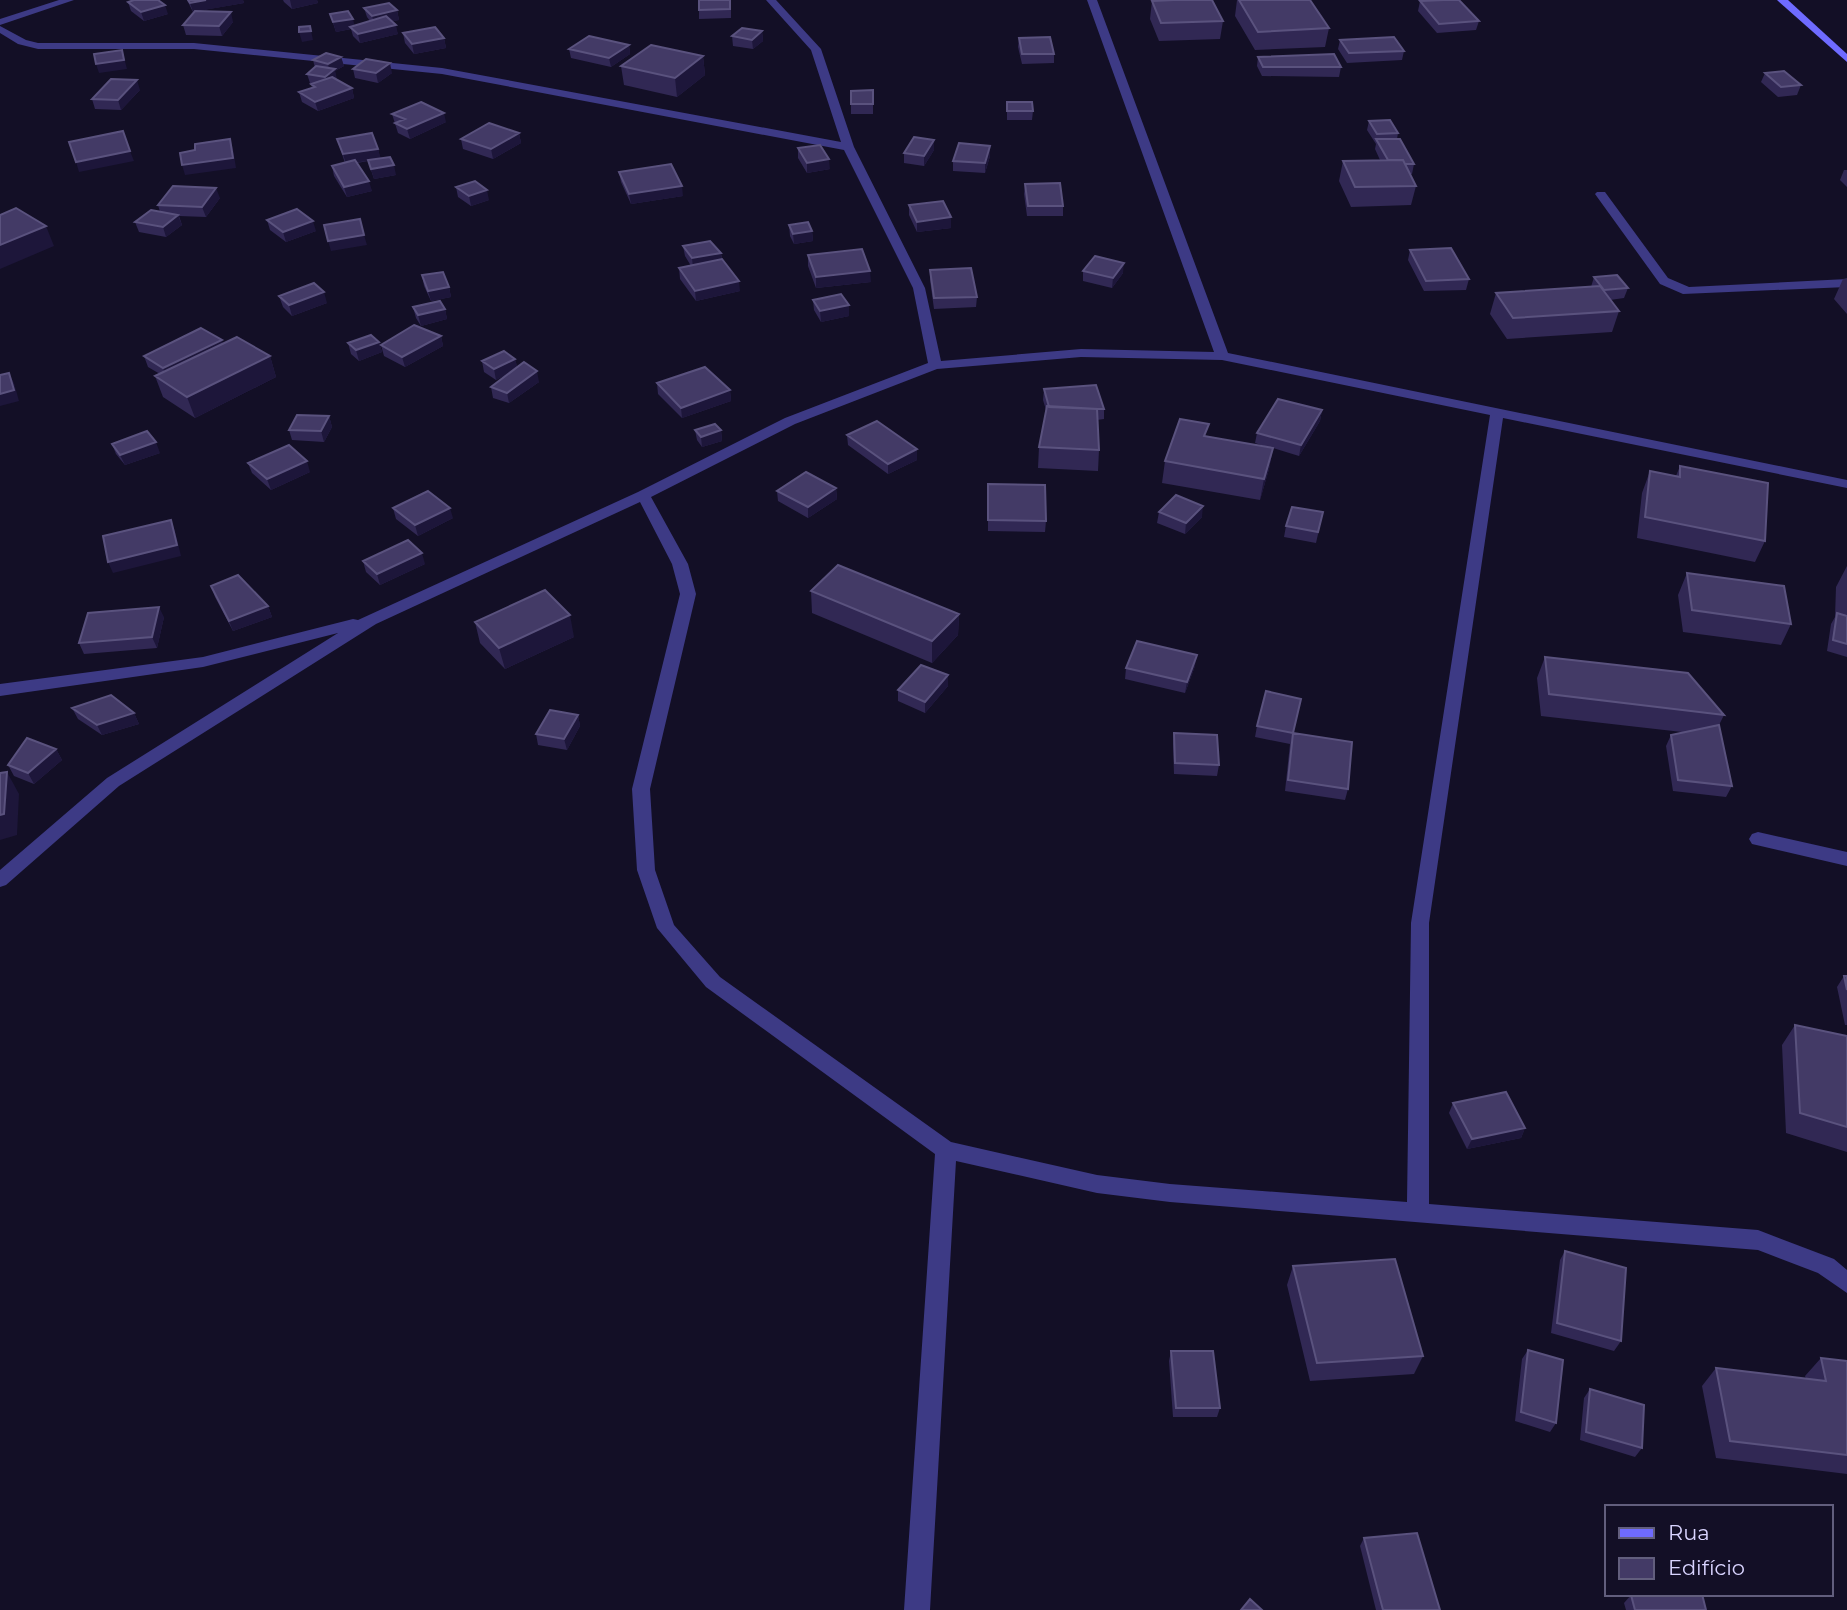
<svg xmlns="http://www.w3.org/2000/svg" width="1847" height="1610" font-family="Montserrat,sans-serif">
  <style>
    .lines { fill: none; stroke-linecap: round; stroke-linejoin: round }
    .street { fill: #3d3a85; fill-rule: evenodd }
    .secondary { fill: #6f6bff; fill-rule: evenodd }
    .wall { fill: #312854 }
    .shaded-wall { fill: #1d163a }
    .building { fill: #433a66; stroke: #5a527e; stroke-width: 2 }
  </style>
  <rect width="100%" height="100%" fill="#130f26"/>
  <g class="lines">
    <path class="street" d="M 59,0 L 74,0 L 0,25 L 0,19 Z
      M 766,0 L 776,0 L 821,49 L 854,147 L 925,288 L 941,361 L 1081,349 L 1214,352 L 1087,0 L 1097,0 L 1228,353 L 1847,480 L 1847,488 L 1503,418 L 1429,923 L 1429,1204 L 1758,1230 L 1834,1259 L 1847,1270 L 1847,1293 L 1818,1273 L 1758,1250 L 1170,1202 L 1097,1193 L 956,1161 L 930,1610 L 904,1610 L 935,1154 L 706,987 L 657,928 L 637,870 L 632,789 L 680,594 L 672,564 L 640,502 L 376,624 L 119,786 L 6,885 L 0,887 L 0,870 L 107,778 L 338,633 L 203,667 L 0,696 L 0,684 L 203,657 L 353,619 L 358,620 L 638,492 L 785,418 L 928,363 L 913,288 L 844,150 L 442,74 L 194,49 L 38,49 L 18,44 L 0,33 L 0,26 L 26,40 L 38,43 L 194,43 L 442,68 L 841,142 L 811,50 ZM 1081,357 L 1222,360 L 1490,415 L 1411,923 L 1407,1202 L 1170,1184 L 1097,1175 L 951,1142 L 720,977 L 674,925 L 655,870 L 650,789 L 696,594 L 688,564 L 651,497 L 795,424 L 937,369 Z
      M 1597,192 L 1605,192 L 1668,278 L 1689,287 L 1847,279 L 1847,287 L 1683,294 L 1660,284 L 1595,194 Z
      M 1758,832 L 1847,852 L 1847,866 L 1752,844 L 1749,839 L 1752,834 Z"/>
    <path class="secondary" d="M 1777,0 L 1788,0 L 1847,54 L 1847,62 Z"/>
  </g>
  <path class="wall" d="M 187,0 L 243,0 L 244,3 L 197,11 L 233,22 L 222,36 L 186,35 L 183,25 L 194,12 L 193,12 Z
    M 283,0 L 317,0 L 318,3 L 292,9 L 284,2 Z
    M 731,0 L 731,18 L 699,19 L 699,10 Z
    M 1237,0 L 1310,0 L 1329,28 L 1325,47 L 1255,50 L 1235,16 Z
    M 1152,1 L 1223,21 L 1220,39 L 1159,41 L 1150,19 Z
    M 1420,1 L 1479,21 L 1476,30 L 1437,33 L 1418,11 Z
    M 128,2 L 168,14 L 144,21 L 131,11 Z
    M 364,8 L 397,10 L 399,20 L 392,21 L 398,34 L 360,43 L 353,36 L 351,29 L 336,32 L 330,14 L 354,26 L 370,21 L 367,17 Z
    M 762,31 L 763,41 L 753,49 L 733,46 L 732,36 Z
    M 403,33 L 444,38 L 446,48 L 414,54 L 405,43 Z
    M 1019,38 L 1054,54 L 1054,63 L 1022,64 L 1018,47 Z
    M 1340,40 L 1404,51 L 1402,60 L 1347,63 L 1338,49 Z
    M 629,45 L 630,54 L 611,67 L 571,58 L 569,49 Z
    M 703,56 L 705,75 L 677,97 L 624,85 L 621,66 Z
    M 341,57 L 344,66 L 335,71 L 336,79 L 352,88 L 354,98 L 318,111 L 302,102 L 299,92 L 312,88 L 311,84 L 312,84 L 310,83 L 307,74 L 315,68 L 313,60 Z
    M 1258,57 L 1341,67 L 1339,77 L 1262,76 L 1257,66 Z
    M 353,69 L 392,73 L 378,83 L 355,78 Z
    M 1765,73 L 1801,85 L 1797,95 L 1778,97 L 1761,82 Z
    M 140,90 L 121,110 L 95,109 L 92,99 Z
    M 873,90 L 873,114 L 851,114 L 851,91 Z
    M 1007,102 L 1033,111 L 1032,120 L 1007,120 Z
    M 392,114 L 446,122 L 410,139 L 398,133 Z
    M 1369,121 L 1398,133 L 1397,139 L 1414,164 L 1412,174 L 1410,174 L 1416,186 L 1411,205 L 1351,207 L 1339,181 L 1343,161 L 1380,160 L 1375,149 L 1376,144 L 1367,130 Z
    M 519,133 L 521,143 L 493,159 L 463,149 L 461,139 Z
    M 337,139 L 378,149 L 380,158 L 396,175 L 374,179 L 368,161 L 357,163 L 372,191 L 347,197 L 334,176 L 332,166 L 345,163 Z
    M 934,140 L 934,150 L 924,166 L 904,163 L 904,153 Z
    M 798,148 L 830,169 L 807,173 L 798,158 Z
    M 990,156 L 985,173 L 953,171 L 953,161 Z
    M 1844,170 L 1847,170 L 1847,187 L 1840,180 Z
    M 619,172 L 683,196 L 631,204 L 621,182 Z
    M 1025,184 L 1063,206 L 1063,216 L 1027,216 L 1024,194 Z
    M 456,187 L 489,200 L 471,206 L 458,197 Z
    M 220,198 L 206,217 L 179,216 L 182,225 L 166,237 L 139,232 L 135,222 L 160,212 L 158,205 Z
    M 909,205 L 951,217 L 951,228 L 917,232 L 909,215 Z
    M 267,220 L 316,231 L 286,242 L 270,230 Z
    M 789,225 L 812,231 L 813,241 L 794,244 L 790,236 Z
    M 683,246 L 721,253 L 722,259 L 740,291 L 696,301 L 680,279 L 679,268 L 691,266 L 685,256 Z
    M 1410,250 L 1469,279 L 1466,290 L 1424,291 L 1408,260 Z
    M 808,255 L 871,282 L 816,288 L 808,266 Z
    M 930,270 L 977,297 L 976,307 L 934,309 L 930,280 Z
    M 1083,271 L 1123,273 L 1112,288 L 1083,281 Z
    M 422,275 L 449,287 L 451,297 L 431,301 L 424,286 Z
    M 1594,277 L 1628,288 L 1624,298 L 1610,300 L 1619,311 L 1612,332 L 1507,339 L 1490,314 L 1496,293 L 1591,287 Z
    M 1847,278 L 1847,314 L 1834,299 L 1843,279 Z
    M 279,296 L 327,303 L 292,316 L 283,307 Z
    M 813,300 L 849,305 L 849,316 L 821,322 L 814,310 Z
    M 413,307 L 445,309 L 447,319 L 421,326 L 416,318 Z
    M 441,336 L 443,346 L 405,367 L 384,356 L 381,345 Z
    M 379,342 L 382,352 L 359,361 L 351,354 L 348,343 Z
    M 144,356 L 270,356 L 276,377 L 195,418 L 163,397 L 155,376 L 160,374 L 148,367 Z
    M 515,359 L 517,367 L 539,382 L 509,403 L 493,398 L 491,387 L 509,373 L 496,380 L 484,372 L 482,361 Z
    M 657,383 L 730,390 L 731,401 L 682,418 L 658,394 Z
    M 1044,389 L 1104,409 L 1104,419 L 1097,420 L 1099,450 L 1098,471 L 1038,468 L 1039,447 L 1046,410 L 1043,400 Z
    M 1322,410 L 1320,421 L 1299,456 L 1273,448 L 1269,469 L 1260,500 L 1162,483 L 1165,461 L 1270,448 L 1255,443 L 1257,433 Z
    M 329,416 L 332,427 L 324,442 L 292,440 L 289,430 Z
    M 695,430 L 721,430 L 722,441 L 702,447 L 697,440 Z
    M 847,435 L 917,449 L 917,460 L 888,474 L 848,445 Z
    M 112,444 L 160,453 L 125,465 L 116,454 Z
    M 248,463 L 310,472 L 271,490 L 252,473 Z
    M 1680,466 L 1765,541 L 1755,562 L 1637,538 L 1642,493 L 1650,471 L 1676,476 Z
    M 988,484 L 1046,521 L 1045,532 L 988,531 Z
    M 836,488 L 837,499 L 808,518 L 778,501 L 777,491 Z
    M 393,508 L 453,518 L 418,536 L 396,519 Z
    M 1159,512 L 1202,517 L 1185,534 L 1157,523 Z
    M 1323,512 L 1316,543 L 1284,537 L 1286,526 Z
    M 363,561 L 425,564 L 380,585 L 366,572 Z
    M 1847,566 L 1847,657 L 1827,651 L 1831,624 L 1835,617 L 1836,587 Z
    M 1687,573 L 1791,624 L 1781,645 L 1683,632 L 1678,595 Z
    M 211,586 L 268,606 L 272,617 L 233,631 L 215,597 Z
    M 811,591 L 959,614 L 958,635 L 932,663 L 812,613 Z
    M 164,617 L 157,648 L 84,654 L 79,643 Z
    M 475,622 L 574,637 L 505,669 L 480,643 Z
    M 1545,657 L 1724,715 L 1719,725 L 1732,786 L 1726,797 L 1673,791 L 1666,746 L 1671,735 L 1682,732 L 1541,716 L 1537,678 Z
    M 1195,666 L 1185,693 L 1125,679 L 1126,668 Z
    M 948,675 L 948,686 L 925,713 L 898,701 L 898,690 Z
    M 72,708 L 134,713 L 139,724 L 102,735 L 78,719 Z
    M 578,715 L 580,726 L 567,750 L 538,745 L 536,734 Z
    M 1257,726 L 1293,733 L 1348,789 L 1345,800 L 1285,791 L 1290,744 L 1255,737 Z
    M 1174,733 L 1219,765 L 1217,776 L 1174,774 L 1173,744 Z
    M 56,749 L 62,760 L 34,784 L 14,776 L 8,765 Z
    M 1844,976 L 1847,976 L 1847,1025 L 1845,1025 L 1837,987 Z
    M 1795,1025 L 1847,1036 L 1847,1152 L 1786,1133 L 1782,1045 Z
    M 1453,1103 L 1525,1128 L 1521,1138 L 1467,1149 L 1449,1113 Z
    M 1565,1251 L 1621,1341 L 1614,1351 L 1551,1333 L 1560,1260 Z
    M 1293,1266 L 1423,1356 L 1414,1374 L 1310,1381 L 1287,1285 Z
    M 1528,1350 L 1556,1423 L 1550,1432 L 1515,1421 L 1522,1359 Z
    M 1171,1351 L 1220,1408 L 1217,1417 L 1173,1417 L 1169,1361 Z
    M 1821,1358 L 1847,1361 L 1847,1474 L 1716,1458 L 1702,1386 L 1716,1368 L 1806,1379 L 1805,1376 Z
    M 1590,1389 L 1642,1448 L 1635,1457 L 1580,1440 L 1584,1398 Z
    M 1364,1538 L 1440,1610 L 1376,1610 L 1360,1546 Z
    M 1631,1595 L 1706,1610 L 1626,1610 L 1624,1603 Z"/>
  <path class="shaded-wall" d="M 206,0 L 243,0 L 244,3 L 193,12 L 190,3 Z
    M 290,0 L 317,0 L 318,3 L 292,9 Z
    M 165,5 L 168,14 L 144,21 L 141,12 Z
    M 397,10 L 399,20 L 375,25 L 372,16 Z
    M 231,12 L 233,22 L 222,36 L 219,26 Z
    M 353,19 L 355,28 L 350,27 L 351,29 L 336,32 L 333,22 Z
    M 396,25 L 398,34 L 360,43 L 358,34 Z
    M 310,26 L 313,40 L 302,42 L 299,32 Z
    M 762,31 L 763,41 L 753,49 L 752,40 Z
    M 444,38 L 446,48 L 414,54 L 412,44 Z
    M 629,45 L 630,54 L 611,67 L 609,58 Z
    M 122,50 L 127,69 L 99,73 L 96,64 Z
    M 703,56 L 705,75 L 677,97 L 675,78 Z
    M 341,57 L 344,66 L 335,71 L 337,79 L 328,86 L 325,77 L 330,73 L 328,64 Z
    M 390,63 L 392,73 L 378,83 L 376,73 Z
    M 137,80 L 140,90 L 121,110 L 118,100 Z
    M 352,88 L 354,98 L 318,111 L 315,102 Z
    M 444,113 L 446,122 L 410,139 L 407,129 Z
    M 519,133 L 521,143 L 493,159 L 491,149 Z
    M 230,139 L 233,149 L 236,168 L 185,175 L 182,165 Z
    M 934,140 L 934,150 L 924,166 L 924,156 Z
    M 990,146 L 990,156 L 985,173 L 985,163 Z
    M 378,149 L 381,159 L 346,164 L 343,154 Z
    M 130,151 L 134,161 L 79,172 L 76,162 Z
    M 829,159 L 830,169 L 807,173 L 807,163 Z
    M 394,165 L 396,175 L 374,179 L 371,169 Z
    M 369,181 L 372,191 L 347,197 L 344,187 Z
    M 682,186 L 683,196 L 631,204 L 629,194 Z
    M 216,188 L 220,198 L 206,217 L 202,207 Z
    M 487,190 L 489,200 L 471,206 L 469,196 Z
    M 178,215 L 182,225 L 166,237 L 163,227 Z
    M 951,217 L 951,228 L 917,232 L 917,222 Z
    M 313,221 L 316,231 L 286,242 L 283,232 Z
    M 46,226 L 54,246 L 0,269 L 0,245 Z
    M 812,231 L 813,241 L 794,244 L 793,234 Z
    M 364,235 L 367,245 L 331,251 L 328,241 Z
    M 721,253 L 722,263 L 693,268 L 692,258 Z
    M 1124,263 L 1123,273 L 1112,288 L 1113,278 Z
    M 870,271 L 871,282 L 816,288 L 816,277 Z
    M 739,281 L 740,291 L 696,301 L 695,291 Z
    M 449,287 L 451,297 L 431,301 L 428,291 Z
    M 324,292 L 327,303 L 292,316 L 289,305 Z
    M 849,305 L 849,316 L 821,322 L 820,311 Z
    M 445,309 L 447,319 L 421,326 L 418,315 Z
    M 441,336 L 443,346 L 405,367 L 402,357 Z
    M 222,340 L 225,350 L 167,379 L 163,368 Z
    M 379,342 L 382,352 L 359,361 L 356,350 Z
    M 270,356 L 276,377 L 195,418 L 187,397 Z
    M 515,359 L 518,369 L 496,380 L 494,369 Z
    M 537,371 L 539,382 L 509,403 L 507,393 Z
    M 9,373 L 14,383 L 19,401 L 0,406 L 0,394 Z
    M 730,390 L 731,401 L 682,418 L 681,408 Z
    M 1322,410 L 1320,421 L 1299,456 L 1301,445 Z
    M 329,416 L 332,427 L 324,442 L 321,431 Z
    M 721,430 L 722,441 L 702,447 L 701,437 Z
    M 156,442 L 160,453 L 125,465 L 120,455 Z
    M 1273,448 L 1269,469 L 1260,500 L 1264,479 Z
    M 917,449 L 917,460 L 888,474 L 888,464 Z
    M 307,461 L 310,472 L 271,490 L 267,479 Z
    M 836,488 L 837,499 L 808,518 L 808,507 Z
    M 1203,506 L 1202,517 L 1185,534 L 1186,523 Z
    M 450,508 L 453,518 L 418,536 L 415,525 Z
    M 171,520 L 175,531 L 181,556 L 113,573 L 108,562 Z
    M 422,553 L 425,564 L 380,585 L 377,574 Z
    M 268,606 L 272,617 L 233,631 L 229,621 Z
    M 159,607 L 164,617 L 157,648 L 152,637 Z
    M 959,614 L 958,635 L 932,663 L 932,641 Z
    M 570,615 L 574,637 L 505,669 L 499,648 Z
    M 1197,655 L 1195,666 L 1185,693 L 1187,682 Z
    M 948,675 L 948,686 L 925,713 L 925,702 Z
    M 134,713 L 139,724 L 102,735 L 97,725 Z
    M 578,715 L 580,726 L 567,750 L 564,739 Z
    M 56,749 L 62,760 L 34,784 L 28,773 Z
    M 7,772 L 19,794 L 17,835 L 0,840 L 0,815 Z
    M 1525,1128 L 1521,1138 L 1467,1149 L 1472,1139 Z"/>
  <path class="building" d="M 134,0 L 158,0 L 165,5 L 141,12 L 128,2 Z
    M 188,0 L 206,0 L 190,3 Z
    M 699,0 L 730,0 L 730,9 L 699,10 Z
    M 1174,0 L 1212,0 L 1223,21 L 1161,23 L 1152,1 Z
    M 1239,0 L 1310,0 L 1329,28 L 1258,32 Z
    M 1444,0 L 1459,0 L 1479,21 L 1439,24 L 1420,1 Z
    M 389,3 L 397,10 L 372,16 L 364,8 Z
    M 195,11 L 231,12 L 219,26 L 183,25 Z
    M 348,11 L 353,19 L 333,22 L 330,14 Z
    M 386,16 L 396,25 L 358,34 L 350,27 Z
    M 310,26 L 311,31 L 299,32 L 299,27 Z
    M 435,27 L 444,38 L 412,44 L 403,33 Z
    M 742,28 L 762,31 L 752,40 L 732,36 Z
    M 589,36 L 629,45 L 609,58 L 569,49 Z
    M 1050,37 L 1054,54 L 1022,54 L 1019,38 Z
    M 1394,37 L 1404,51 L 1349,53 L 1340,40 Z
    M 651,45 L 703,56 L 675,78 L 621,66 Z
    M 122,50 L 124,60 L 96,64 L 94,54 Z
    M 326,53 L 341,57 L 328,64 L 313,60 Z
    M 1334,54 L 1341,67 L 1263,67 L 1258,57 Z
    M 366,59 L 390,63 L 376,73 L 353,69 Z
    M 316,66 L 335,69 L 325,77 L 307,74 Z
    M 1784,71 L 1801,85 L 1781,87 L 1765,73 Z
    M 332,77 L 352,88 L 315,102 L 299,92 L 315,87 L 311,84 Z
    M 111,79 L 137,80 L 118,100 L 92,99 Z
    M 873,90 L 873,104 L 851,104 L 851,91 Z
    M 421,102 L 444,113 L 407,129 L 395,123 L 405,119 L 392,114 Z
    M 1007,102 L 1032,102 L 1033,111 L 1007,111 Z
    M 1390,120 L 1398,133 L 1377,134 L 1369,121 Z
    M 489,123 L 519,133 L 491,149 L 461,139 Z
    M 123,131 L 130,151 L 76,162 L 69,142 Z
    M 372,133 L 378,149 L 343,154 L 337,139 Z
    M 914,137 L 934,140 L 924,156 L 904,153 Z
    M 230,139 L 233,158 L 182,165 L 180,153 L 195,150 L 195,144 Z
    M 1376,139 L 1400,139 L 1414,164 L 1405,164 L 1403,160 L 1388,160 Z
    M 959,143 L 990,146 L 985,163 L 953,161 Z
    M 820,145 L 829,159 L 807,163 L 798,148 Z
    M 390,157 L 394,165 L 371,169 L 368,160 Z
    M 355,160 L 369,181 L 344,187 L 332,166 Z
    M 1403,160 L 1416,186 L 1355,187 L 1343,161 Z
    M 671,164 L 682,186 L 629,194 L 619,172 Z
    M 475,181 L 487,190 L 469,196 L 456,187 Z
    M 1060,183 L 1063,206 L 1028,206 L 1025,184 Z
    M 173,186 L 216,188 L 202,207 L 158,205 Z
    M 943,201 L 951,217 L 917,222 L 909,205 Z
    M 16,208 L 46,226 L 0,245 L 0,215 Z
    M 297,209 L 313,221 L 283,232 L 267,220 Z
    M 151,210 L 178,215 L 163,227 L 135,222 Z
    M 360,219 L 364,235 L 328,241 L 324,225 Z
    M 808,222 L 812,231 L 793,234 L 789,225 Z
    M 710,241 L 721,253 L 692,258 L 683,246 Z
    M 1451,248 L 1469,279 L 1426,281 L 1410,250 Z
    M 862,249 L 870,271 L 816,277 L 808,255 Z
    M 1095,256 L 1124,263 L 1113,278 L 1083,271 Z
    M 722,259 L 739,281 L 695,291 L 679,268 Z
    M 971,268 L 977,297 L 934,298 L 930,270 Z
    M 443,272 L 449,287 L 428,291 L 422,275 Z
    M 1617,275 L 1628,288 L 1604,290 L 1594,277 Z
    M 314,283 L 324,292 L 289,305 L 279,296 Z
    M 1600,286 L 1619,311 L 1513,318 L 1496,293 Z
    M 841,294 L 849,305 L 820,311 L 813,300 Z
    M 440,301 L 445,309 L 418,315 L 413,307 Z
    M 414,325 L 441,336 L 402,357 L 381,345 Z
    M 201,328 L 222,340 L 163,368 L 144,356 Z
    M 371,335 L 379,342 L 356,350 L 348,343 Z
    M 237,337 L 270,356 L 187,397 L 155,376 Z
    M 504,351 L 515,359 L 494,369 L 482,361 Z
    M 524,362 L 537,371 L 507,393 L 491,387 Z
    M 705,367 L 730,390 L 681,408 L 657,383 Z
    M 9,373 L 14,390 L 0,394 L 0,375 Z
    M 1096,385 L 1104,409 L 1097,409 L 1049,407 L 1044,389 Z
    M 1278,399 L 1322,410 L 1301,445 L 1257,433 Z
    M 1047,406 L 1097,409 L 1099,450 L 1039,447 Z
    M 297,415 L 329,416 L 321,431 L 289,430 Z
    M 1180,419 L 1209,424 L 1204,436 L 1273,448 L 1264,479 L 1165,461 Z
    M 877,421 L 917,449 L 888,464 L 847,435 Z
    M 715,424 L 721,430 L 701,437 L 695,430 Z
    M 147,431 L 156,442 L 120,455 L 112,444 Z
    M 289,445 L 307,461 L 267,479 L 248,463 Z
    M 1680,466 L 1768,483 L 1765,541 L 1645,517 L 1650,471 L 1680,477 Z
    M 806,472 L 836,488 L 808,507 L 777,491 Z
    M 988,484 L 1045,485 L 1046,521 L 988,520 Z
    M 428,491 L 450,508 L 415,525 L 393,508 Z
    M 1176,495 L 1203,506 L 1186,523 L 1159,512 Z
    M 1292,507 L 1323,512 L 1318,532 L 1286,526 Z
    M 171,520 L 177,545 L 108,562 L 103,536 Z
    M 408,540 L 422,553 L 377,574 L 363,561 Z
    M 838,565 L 959,614 L 932,641 L 811,591 Z
    M 1687,573 L 1784,586 L 1791,624 L 1692,610 Z
    M 238,575 L 268,606 L 229,621 L 211,586 Z
    M 545,590 L 570,615 L 499,648 L 475,622 Z
    M 159,607 L 152,637 L 79,643 L 88,613 Z
    M 1837,613 L 1847,616 L 1847,644 L 1833,640 Z
    M 1137,641 L 1197,655 L 1187,682 L 1126,668 Z
    M 1545,657 L 1688,673 L 1724,715 L 1549,694 Z
    M 921,665 L 948,675 L 925,702 L 898,690 Z
    M 1266,691 L 1301,699 L 1293,733 L 1352,742 L 1348,789 L 1288,780 L 1293,733 L 1257,726 Z
    M 111,695 L 134,713 L 97,725 L 72,708 Z
    M 550,710 L 578,715 L 564,739 L 536,734 Z
    M 1719,725 L 1732,786 L 1678,780 L 1671,735 Z
    M 1174,733 L 1217,735 L 1219,765 L 1175,763 Z
    M 27,738 L 56,749 L 28,773 L 8,765 Z
    M 7,772 L 4,814 L 0,815 L 0,773 Z
    M 1844,976 L 1847,976 L 1847,990 Z
    M 1795,1025 L 1847,1036 L 1847,1127 L 1800,1113 Z
    M 1506,1092 L 1525,1128 L 1472,1139 L 1453,1103 Z
    M 1565,1251 L 1626,1268 L 1621,1341 L 1557,1323 Z
    M 1395,1259 L 1423,1356 L 1317,1363 L 1293,1266 Z
    M 1528,1350 L 1563,1360 L 1556,1423 L 1521,1412 Z
    M 1171,1351 L 1213,1351 L 1220,1408 L 1176,1408 Z
    M 1821,1358 L 1847,1361 L 1847,1455 L 1730,1441 L 1716,1368 L 1826,1381 Z
    M 1590,1389 L 1644,1405 L 1642,1448 L 1586,1432 Z
    M 1417,1533 L 1440,1610 L 1383,1610 L 1364,1538 Z
    M 1676,1594 L 1702,1594 L 1706,1610 L 1635,1610 L 1631,1595 Z
    M 1250,1599 L 1262,1610 L 1241,1610 Z"/>
  <rect x="1605" y="1505" width="228" height="91" fill="#130f26" stroke="#625e7d" stroke-width="2"/>
  <rect x="1619" y="1528" width="35" height="10" fill="#6f6bff" stroke="#625e7d" stroke-width="2"/>
  <text x="1668" y="1540" font-size="21" fill="#d9d4ff">Rua</text>
  <rect x="1619" y="1558" width="35" height="21" fill="#433a66" stroke="#625e7d" stroke-width="2"/>
  <text x="1668" y="1575" font-size="21" fill="#d9d4ff">Edifício</text>
</svg>
